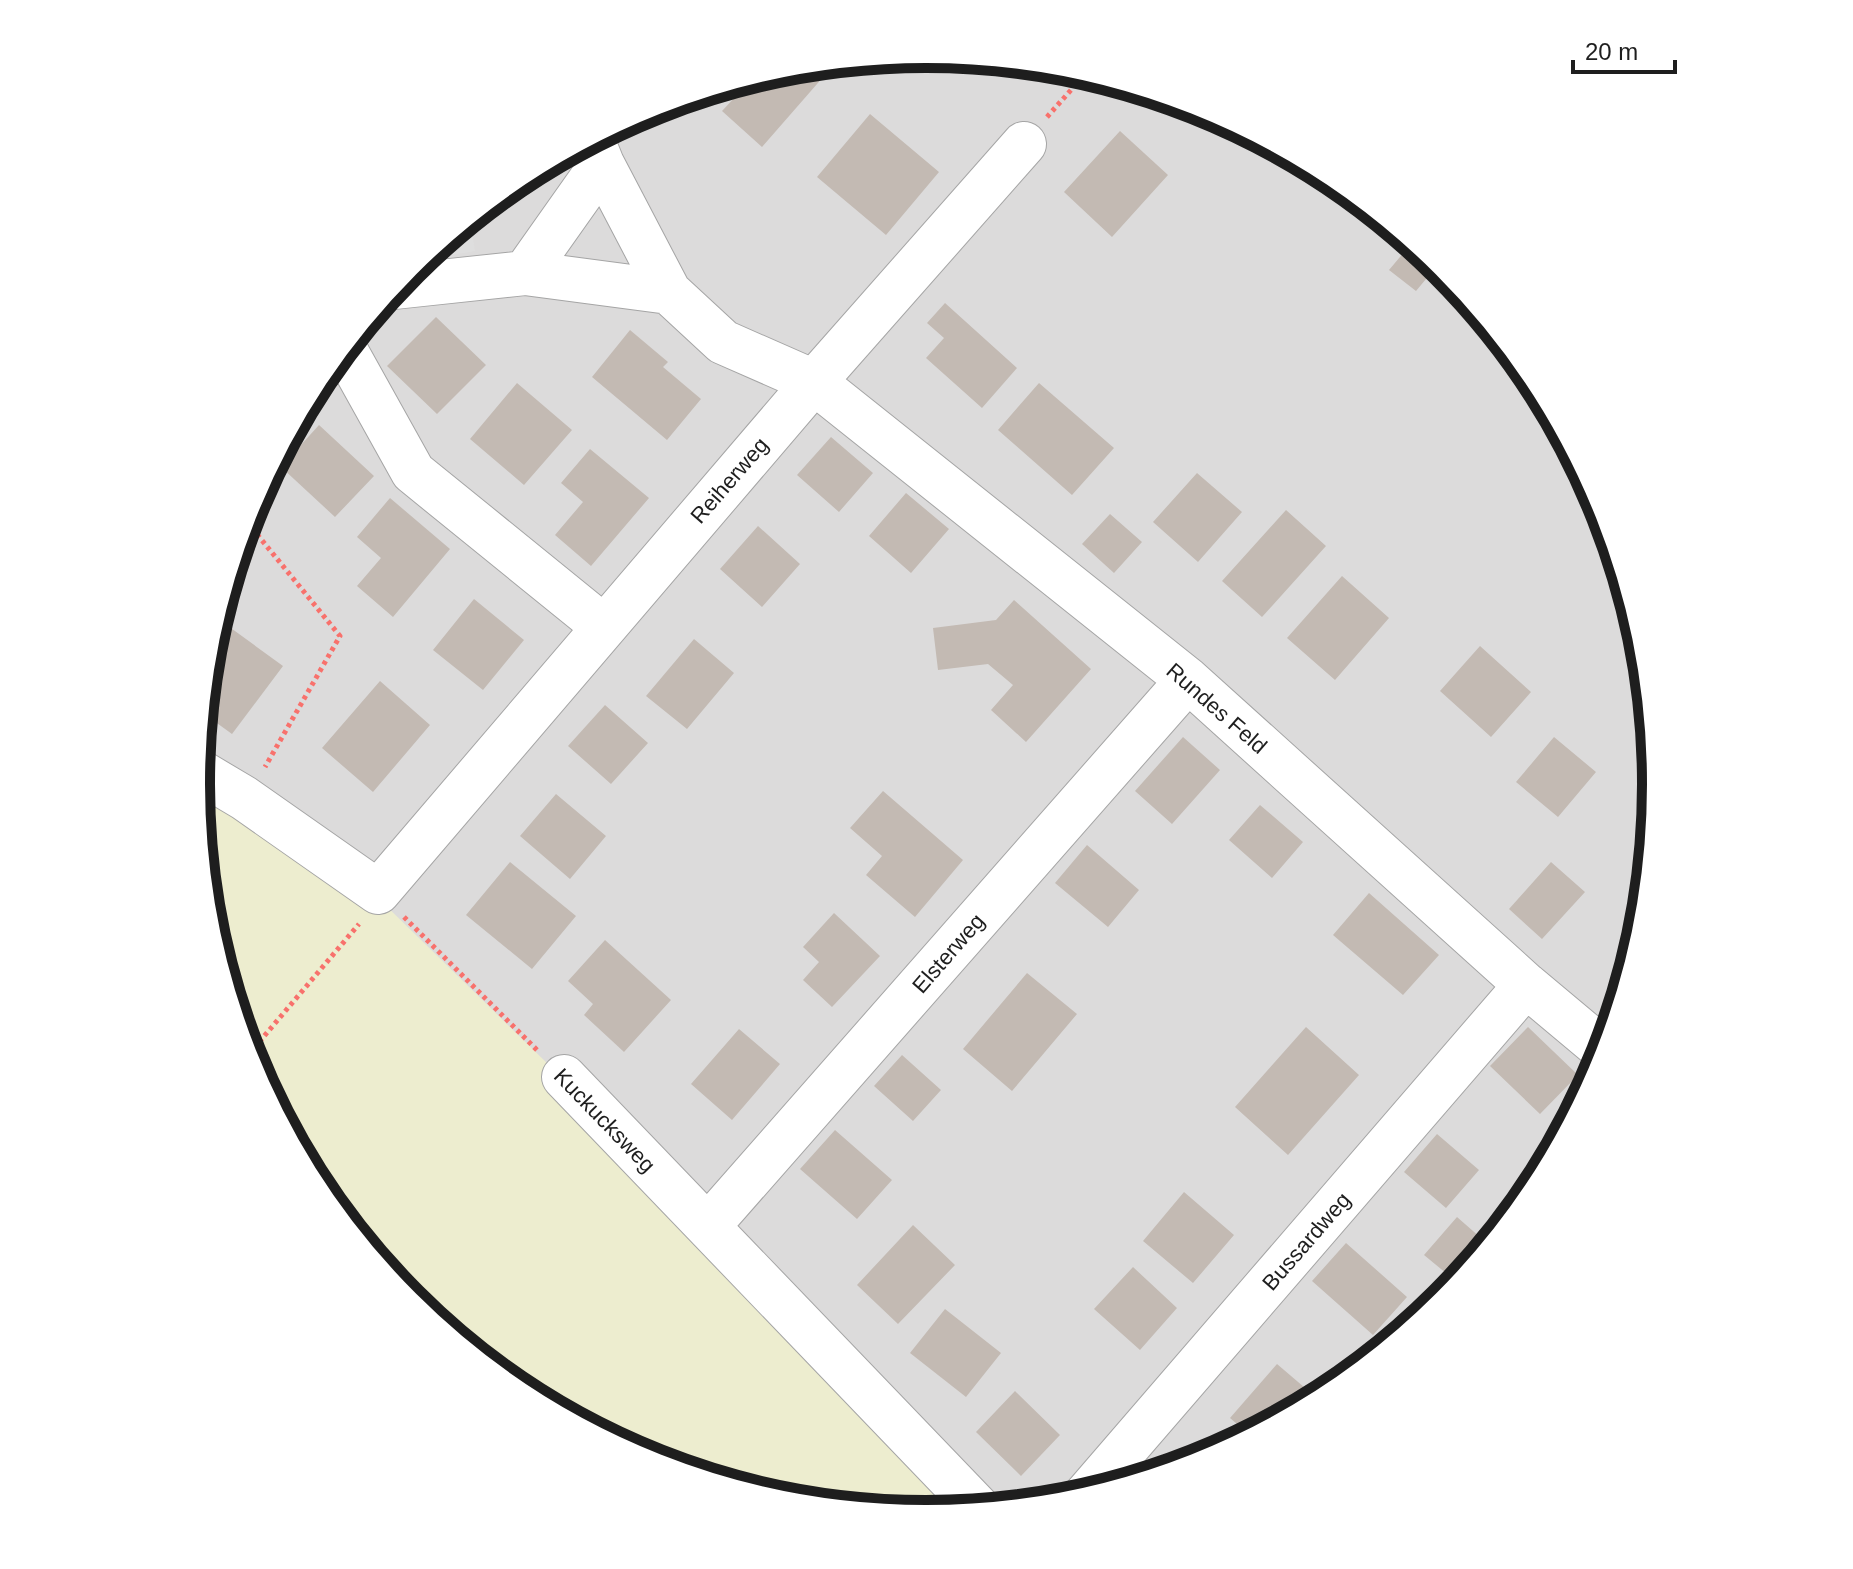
<svg xmlns="http://www.w3.org/2000/svg" width="1853" height="1569" font-family="Helvetica,sans-serif">
  <style>
    .residential { fill: #dcdbdb }
    .farmland { fill: #ededcf }
    .parking { fill: #dedede }
    .building { fill: #c3bab3 }
    .lines { fill: none; stroke-linecap: round; stroke-linejoin: round }
    .minor-casing { stroke: #a5a5a5; stroke-width: 46 }
    .path { stroke: #f8716c; stroke-width: 5; stroke-dasharray: 4 4; stroke-linecap: butt }
    .minor { stroke: #fff; stroke-width: 44 }
    .labels { text-anchor: middle; stroke-width: 6; stroke-linejoin: round; paint-order: stroke }
    .street-label { font-size: 22px; fill: #1e1e1e; stroke: #fff }
    .rim { fill: none; stroke: #1e1e1e; stroke-width: 10 }
  </style>
  <rect width="100%" height="100%" fill="#efeae4"/>
  <path class="residential" d="M 927,54 L 1069,68 L 1206,110 L 1333,177 L 1443,268 L 1534,379 L 1602,505 L 1643,642 L 1657,785 L 1643,927 L 1601,1064 L 1534,1191 L 1443,1301 L 1332,1392 L 1206,1460 L 1069,1501 L 989,1509 L 196,784 L 210,642 L 252,505 L 319,378 L 410,268 L 521,177 L 647,109 L 784,68 Z"/>
  <path class="farmland" d="M 196,788 L 375,895 L 550,1066 L 974,1510 L 926,1515 L 784,1501 L 647,1459 L 520,1392 L 410,1301 L 319,1190 L 251,1064 L 210,927 Z"/>
  <path class="parking" d="M 471,226 L 475,251 L 418,261 L 458,228 Z"/>
  <path class="building" d="M 812,65 L 824,76 L 762,147 L 722,111 L 737,95 L 727,85 L 784,68 Z
    M 870,114 L 939,172 L 886,235 L 817,177 Z
    M 1120,131 L 1168,175 L 1112,237 L 1064,192 Z
    M 1282,150 L 1333,177 L 1341,184 L 1332,194 Z
    M 553,161 L 512,203 L 502,193 L 521,177 Z
    M 1369,208 L 1443,268 L 1444,273 L 1436,267 L 1416,291 L 1389,270 L 1405,251 L 1362,216 Z
    M 945,303 L 1017,368 L 982,408 L 926,358 L 944,338 L 927,323 Z
    M 436,317 L 486,365 L 437,414 L 387,366 Z
    M 630,330 L 668,362 L 663,367 L 701,399 L 667,440 L 592,377 Z
    M 517,383 L 572,430 L 524,485 L 470,439 Z
    M 1039,383 L 1114,448 L 1072,495 L 998,430 Z
    M 319,425 L 374,476 L 335,517 L 281,467 Z
    M 831,437 L 873,473 L 839,512 L 797,475 Z
    M 590,449 L 649,498 L 591,566 L 555,535 L 583,502 L 561,483 Z
    M 1197,473 L 1242,512 L 1198,562 L 1153,522 Z
    M 906,493 L 949,529 L 911,573 L 869,536 Z
    M 390,498 L 450,549 L 393,617 L 357,586 L 381,558 L 357,537 Z
    M 1286,510 L 1326,546 L 1262,617 L 1222,581 Z
    M 1110,514 L 1142,542 L 1114,573 L 1082,544 Z
    M 758,526 L 800,564 L 762,607 L 720,569 Z
    M 1342,576 L 1389,618 L 1335,680 L 1287,638 Z
    M 474,599 L 524,640 L 483,690 L 433,650 Z
    M 1014,600 L 1091,669 L 1026,742 L 991,710 L 1013,685 L 988,664 L 938,670 L 933,628 L 996,620 Z
    M 217,618 L 283,666 L 232,734 L 203,713 L 205,691 L 215,678 L 207,672 L 210,642 Z
    M 694,639 L 734,673 L 687,729 L 646,696 Z
    M 1480,646 L 1531,692 L 1491,737 L 1440,691 Z
    M 380,681 L 430,725 L 373,792 L 322,748 Z
    M 605,705 L 648,743 L 611,784 L 568,746 Z
    M 1183,737 L 1220,770 L 1172,824 L 1135,791 Z
    M 1554,737 L 1596,772 L 1558,817 L 1516,782 Z
    M 883,791 L 963,860 L 915,917 L 866,875 L 882,856 L 850,828 Z
    M 556,794 L 606,836 L 570,879 L 520,836 Z
    M 1260,805 L 1303,842 L 1272,878 L 1229,840 Z
    M 1087,845 L 1139,890 L 1108,927 L 1055,883 Z
    M 510,862 L 576,916 L 532,969 L 466,915 Z
    M 1551,862 L 1585,892 L 1542,939 L 1509,909 Z
    M 1369,893 L 1439,955 L 1403,995 L 1333,935 Z
    M 834,913 L 880,956 L 832,1007 L 803,980 L 819,962 L 803,947 Z
    M 605,940 L 671,1000 L 624,1052 L 584,1015 L 593,1004 L 568,981 Z
    M 1027,973 L 1077,1014 L 1012,1091 L 963,1049 Z
    M 1306,1027 L 1359,1075 L 1288,1155 L 1235,1107 Z
    M 1528,1027 L 1578,1075 L 1540,1114 L 1490,1066 Z
    M 739,1029 L 780,1064 L 732,1120 L 691,1084 Z
    M 902,1055 L 941,1090 L 913,1121 L 874,1086 Z
    M 835,1130 L 892,1180 L 857,1219 L 800,1169 Z
    M 1437,1134 L 1479,1170 L 1446,1208 L 1404,1172 Z
    M 1184,1192 L 1234,1235 L 1193,1283 L 1143,1241 Z
    M 1457,1217 L 1489,1245 L 1458,1283 L 1424,1255 Z
    M 913,1225 L 955,1265 L 898,1324 L 857,1285 Z
    M 1346,1243 L 1407,1297 L 1373,1335 L 1312,1281 Z
    M 1133,1267 L 1177,1308 L 1140,1350 L 1094,1309 Z
    M 945,1309 L 1001,1353 L 966,1397 L 910,1353 Z
    M 1277,1364 L 1318,1399 L 1251,1436 L 1230,1418 Z
    M 1015,1391 L 1060,1435 L 1021,1476 L 976,1432 Z"/>
  <g class="lines">
    <g class="minor-casing">
      <path id="minor" d="M 592,139 L 602,164 L 669,292 L 723,342 L 814,382 L 1188,680 L 1526,985 L 1605,1051
        M 525,273 L 602,164
        M 394,287 L 525,273 L 669,292
        M 344,348 L 413,472 L 604,627
        M 197,770 L 244,798 L 378,892 L 814,382 L 1024,144
        M 564,1077 L 980,1510
        M 708,1226 L 1188,680
        M 1085,1496 L 1526,985"/>
    </g>
    <path class="path" d="M 1047,117 L 1086,73
      M 247,522 L 340,636 L 265,767
      M 404,917 L 538,1051
      M 249,1054 L 359,924"/>
    <use href="#minor" class="minor"/>
  </g>
  <g class="labels">
    <g class="street-label">
      <text transform="translate(729 480) rotate(-49)" y="8">Reiherweg</text>
      <text transform="translate(1217 708) rotate(41)" y="8">Rundes Feld</text>
      <text transform="translate(948 953) rotate(-49)" y="8">Elsterweg</text>
      <text transform="translate(605 1120) rotate(46)" y="8">Kuckucksweg</text>
      <text transform="translate(1306 1241) rotate(-49)" y="8">Bussardweg</text>
    </g>
  </g>
  <path d="M0 0H1853V1569H0ZM210 784a716 716 0 1 1 1432 0a716 716 0 1 1-1432 0Z" fill="#fff" fill-rule="evenodd"/>
  <path class="rim" d="M210 784a716 716 0 1 1 1432 0a716 716 0 1 1-1432 0Z"/>
  <path d="M1573 60v12h102v-12" fill="none" stroke="#1e1e1e" stroke-width="4"/>
  <text x="1585" y="60" font-size="24" fill="#1e1e1e" stroke="#ffffff" stroke-width="6" paint-order="stroke">20 m</text>
</svg>
